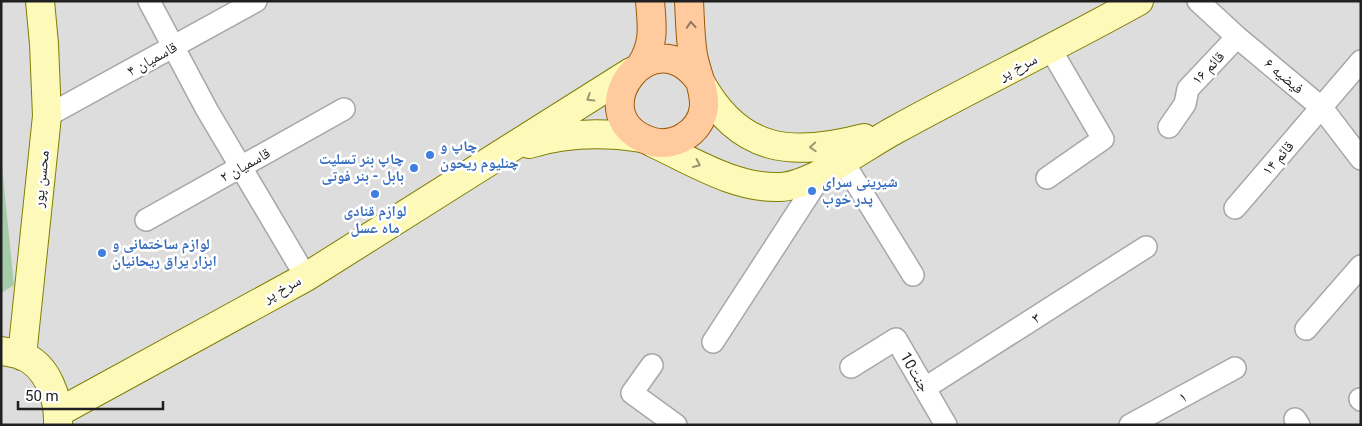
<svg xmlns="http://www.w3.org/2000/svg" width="1362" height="426" font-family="Roboto,'Noto Naskh Arabic',sans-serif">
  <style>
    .residential { fill: #dedddd }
    .cemetery { fill: #a6cba8 }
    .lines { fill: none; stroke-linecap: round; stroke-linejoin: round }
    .street-casing { stroke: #a7a7a7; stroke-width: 24 }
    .secondary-casing { stroke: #7e7f00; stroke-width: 30 }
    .primary-casing { stroke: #9d5800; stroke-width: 30 }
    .street { stroke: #fff; stroke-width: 21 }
    .secondary { stroke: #fdf9b9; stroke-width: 28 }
    .primary { stroke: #ffcb9e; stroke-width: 28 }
    .oneway { stroke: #90765f }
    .oneway2 { stroke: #9a9774 }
    .shop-dot { fill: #3f7fe0; stroke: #fff; stroke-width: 2 }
    .labels { text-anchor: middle; stroke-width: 5; stroke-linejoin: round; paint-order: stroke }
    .street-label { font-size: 15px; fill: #202020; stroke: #fff }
    .shop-label { font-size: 15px; font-weight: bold; fill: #366cbe; stroke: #fff; text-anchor: start }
  </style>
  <rect width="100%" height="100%" fill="#f1ede7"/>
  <path class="residential" d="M 1,1 L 1361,1 L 1361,425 L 1,425 Z"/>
  <path class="cemetery" d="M 1,157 L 14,285 L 1,293 Z"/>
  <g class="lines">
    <g class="street-casing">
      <path id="street" d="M 149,1 L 207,110 L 306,277
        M 1198,1 L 1237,37 L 1322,108 L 1361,159
        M 47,116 L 256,1
        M 1169,127 L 1185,104 L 1188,89 L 1237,37
        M 842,160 L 913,275
        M 1047,178 L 1103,139 L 1051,50
        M 1235,208 L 1361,61
        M 146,220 L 344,109
        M 1306,329 L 1361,266
        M 713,342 L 824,171
        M 652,365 L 632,393 L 676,425
        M 851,367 L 896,339 L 946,425
        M 925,388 L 1146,247
        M 1360,399 L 1361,400
        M 1295,419 L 1299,425
        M 1130,425 L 1235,368"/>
    </g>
    <g class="secondary-casing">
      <path id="secondary" d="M 701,83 C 740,153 792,157 864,138
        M 653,143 C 692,161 736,189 780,187 C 812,186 865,146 895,130 C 975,86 1058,46 1139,1
        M 529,144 C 565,133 603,132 641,138
        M 1,351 C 8,352 15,353 21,355 C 48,365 59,399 58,425
        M 22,356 L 47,116 L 44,44 L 40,1
        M 59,412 L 306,277 L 631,72"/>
    </g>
    <g class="primary-casing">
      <path id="primary" d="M 689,1 C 690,19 690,37 693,55 C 696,72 705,89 704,107 C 701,134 671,150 647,140 C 579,113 654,13 701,83
        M 641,65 C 655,44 652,25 650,1"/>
    </g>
    <use href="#street" class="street"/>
    <use href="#secondary" class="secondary"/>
    <use href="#primary" class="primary"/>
  </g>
  <defs><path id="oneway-chevron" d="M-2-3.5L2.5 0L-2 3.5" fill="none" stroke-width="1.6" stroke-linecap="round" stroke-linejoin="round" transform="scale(1.25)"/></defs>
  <use class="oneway" href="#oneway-chevron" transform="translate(691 25) rotate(-94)"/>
  <g class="oneway2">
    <use href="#oneway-chevron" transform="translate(590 98) rotate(148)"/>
    <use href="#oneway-chevron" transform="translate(813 147) rotate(177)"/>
    <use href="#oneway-chevron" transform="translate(697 164) rotate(25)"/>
  </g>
  <g class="shop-dot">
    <circle cx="430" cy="155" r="5"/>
    <circle cx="414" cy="168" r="5"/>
    <circle cx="812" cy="191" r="5"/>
    <circle cx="375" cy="194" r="5"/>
    <circle cx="102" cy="253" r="5"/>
  </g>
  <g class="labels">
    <g class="street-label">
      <text transform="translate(152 59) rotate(-29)" y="5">قاسمیان ۴</text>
      <text transform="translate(1018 67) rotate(-27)" y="5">سرخ پر</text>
      <text transform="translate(1208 68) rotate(-46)" y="5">قائم ۱۶</text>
      <text transform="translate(1284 76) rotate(40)" y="5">فیضیه ۶</text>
      <text transform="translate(1278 158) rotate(-49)" y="5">قائم ۱۴</text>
      <text transform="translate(245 165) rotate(-29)" y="5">قاسمیان ۲</text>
      <text transform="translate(41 179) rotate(-84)" y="5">محسن پور</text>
      <text transform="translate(282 289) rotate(-29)" y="5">سرخ پر</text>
      <text transform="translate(1036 318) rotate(-32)" y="5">۳</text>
      <text transform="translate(915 372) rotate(60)" y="5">جنت10</text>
      <text transform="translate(1183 397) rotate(-28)" y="5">۱</text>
    </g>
    <g class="shop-label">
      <text x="440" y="151">چاپ و<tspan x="440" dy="17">چنلیوم ریحون</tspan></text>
      <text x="404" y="164" text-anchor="end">چاپ بنر تسلیت<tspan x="404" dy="17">بابل - بنر فوتی</tspan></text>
      <text x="822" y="187">شیرینی سرای<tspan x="822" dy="17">پدر خوب</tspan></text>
      <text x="375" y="216" text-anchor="middle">لوازم قنادی<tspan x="375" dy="17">ماه عسل</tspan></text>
      <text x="112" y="249">لوازم ساختمانی و<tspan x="112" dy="17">ابزار یراق ریحانیان</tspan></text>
    </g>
  </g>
  <rect width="1362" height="426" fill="none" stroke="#202020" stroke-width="5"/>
  <path d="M18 401v8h145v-8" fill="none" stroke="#202020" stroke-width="2.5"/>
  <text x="25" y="401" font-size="15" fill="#202020" stroke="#ffffff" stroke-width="4" paint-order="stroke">50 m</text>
</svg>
